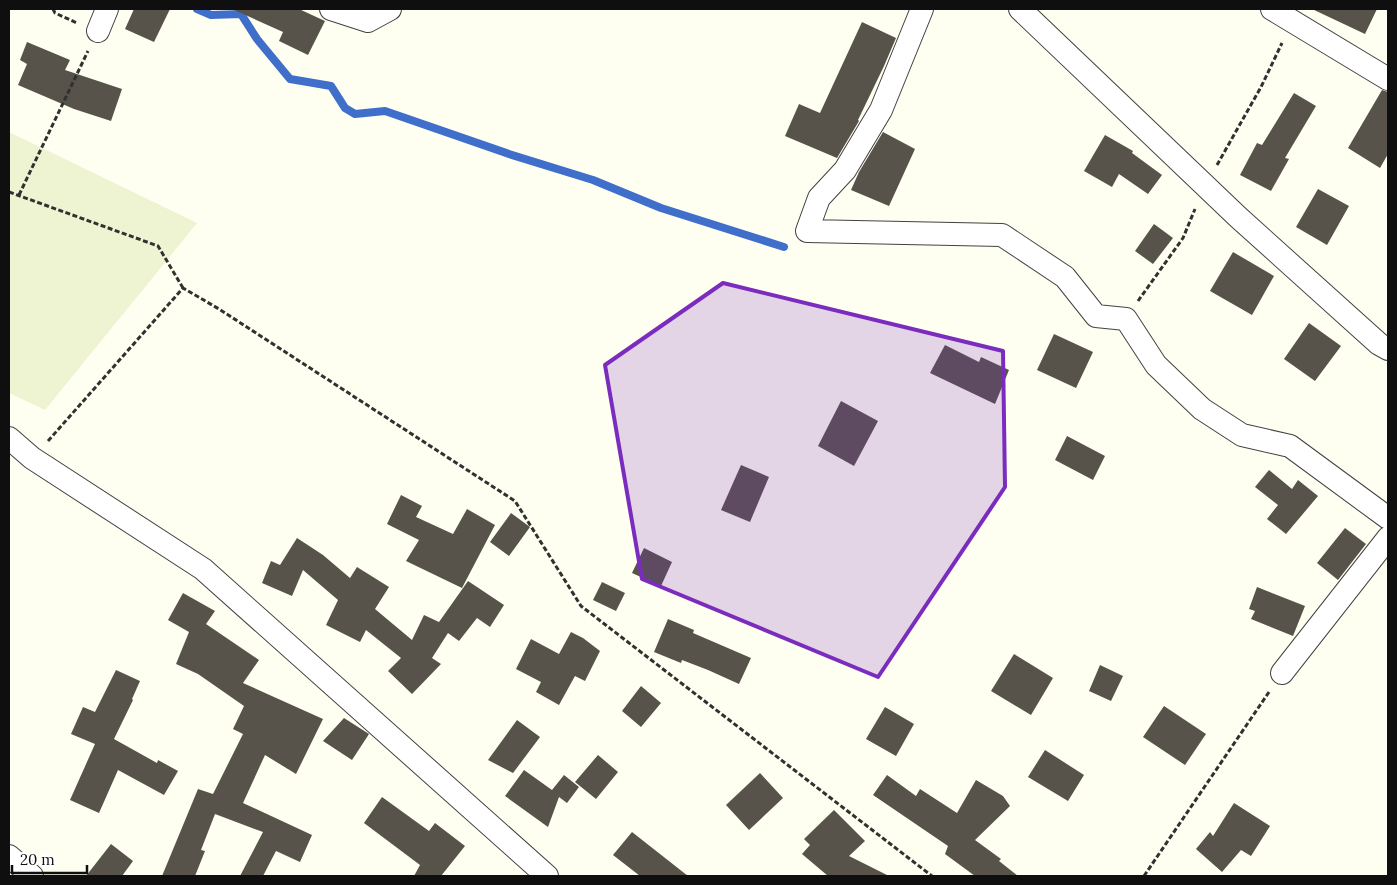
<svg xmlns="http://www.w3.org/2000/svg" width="1397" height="885" font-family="Lora,serif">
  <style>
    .farmland { fill: #eef4d1 }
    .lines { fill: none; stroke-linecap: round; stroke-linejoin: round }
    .stream { stroke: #3f6fca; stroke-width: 8 }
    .building { fill: #57534b }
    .street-casing { stroke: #424242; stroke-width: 24 }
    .path { stroke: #313131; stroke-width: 3; stroke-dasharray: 5 2.5; stroke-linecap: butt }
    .street { stroke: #fff; stroke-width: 22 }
    .marked { fill: #7b2cbf; fill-opacity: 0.2; stroke: #7b2cbf; stroke-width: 4; stroke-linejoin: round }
  </style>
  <rect width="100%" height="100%" fill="#fefff0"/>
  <path class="farmland" d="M 9,132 L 197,223 L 45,410 L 9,393 Z"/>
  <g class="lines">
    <path class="stream" d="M 197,9 L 211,15 L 241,14 L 257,39 L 290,79 L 331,86 L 345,108 L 355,114 L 385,111 L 509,154 L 593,180 L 661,208 L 784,247"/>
  </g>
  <path class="building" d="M 134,9 L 170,9 L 154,42 L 125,29 Z
    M 232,9 L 299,9 L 325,21 L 308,55 L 279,41 L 283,32 Z
    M 1312,9 L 1377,9 L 1365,34 Z
    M 862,22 L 896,38 L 884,66 L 858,120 L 859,121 L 837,158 L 785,136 L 799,104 L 820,113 Z
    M 27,42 L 70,60 L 65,70 L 122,89 L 111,121 L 74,109 L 18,85 L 27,64 L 20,60 Z
    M 1382,90 L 1388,92 L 1388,154 L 1380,168 L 1348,148 Z
    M 1294,93 L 1316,106 L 1285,158 L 1289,159 L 1271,191 L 1240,175 L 1257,143 L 1262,145 Z
    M 883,132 L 915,149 L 889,206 L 851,190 L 859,172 Z
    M 1105,135 L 1133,151 L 1132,153 L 1162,175 L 1148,194 L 1119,174 L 1112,187 L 1084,171 Z
    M 1318,189 L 1349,206 L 1327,245 L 1296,227 Z
    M 1154,224 L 1173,238 L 1153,264 L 1135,251 Z
    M 1233,252 L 1274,276 L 1252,315 L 1210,291 Z
    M 1309,323 L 1341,346 L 1315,381 L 1284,359 Z
    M 1054,334 L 1093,352 L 1076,388 L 1037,370 Z
    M 945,345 L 979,362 L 981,357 L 1009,370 L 995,404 L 930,373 Z
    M 841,401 L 878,421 L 854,466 L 818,446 Z
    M 1067,436 L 1105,456 L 1093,480 L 1055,460 Z
    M 741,465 L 769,477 L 750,522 L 721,510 Z
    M 1269,470 L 1292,489 L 1298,480 L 1318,496 L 1286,534 L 1267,519 L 1278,505 L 1255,487 Z
    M 401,495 L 422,506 L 416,517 L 453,534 L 467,509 L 495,525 L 462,588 L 406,561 L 419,540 L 387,524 Z
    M 511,513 L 530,527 L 509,556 L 490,542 Z
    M 1345,528 L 1366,544 L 1338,580 L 1317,563 Z
    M 297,538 L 323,555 L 350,578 L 357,567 L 389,587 L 375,609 L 412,640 L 424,615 L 439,622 L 468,581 L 504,605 L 490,627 L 477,618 L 459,641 L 448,633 L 432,658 L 441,664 L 412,694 L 388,671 L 401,658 L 366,630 L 360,642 L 326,625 L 338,600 L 303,570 L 292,596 L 262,583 L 271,561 L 280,565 Z
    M 644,548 L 672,562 L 661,586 L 632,573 Z
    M 602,582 L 625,593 L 616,611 L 593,600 Z
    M 1257,587 L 1305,606 L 1293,636 L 1251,619 L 1255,611 L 1249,609 Z
    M 183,593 L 215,611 L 206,624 L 259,660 L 243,683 L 323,719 L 296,774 L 265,755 L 243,803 L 312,835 L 300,862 L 276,851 L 263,876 L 240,876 L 263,832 L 215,814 L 201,850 L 205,851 L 195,876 L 162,876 L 198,789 L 213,794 L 243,734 L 233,729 L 244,706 L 198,674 L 176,664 L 189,632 L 168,620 Z
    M 668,619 L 694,630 L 693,633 L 751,658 L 739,684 L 708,670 L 682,660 L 681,663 L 654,652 Z
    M 571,632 L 583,638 L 600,651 L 585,681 L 575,676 L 559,705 L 536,692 L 541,682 L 516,669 L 531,639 L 559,654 Z
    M 1014,654 L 1053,678 L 1031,715 L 991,691 Z
    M 1100,665 L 1123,676 L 1111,701 L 1089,691 Z
    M 116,670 L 140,681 L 132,699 L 133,700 L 114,739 L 157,763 L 158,760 L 178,771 L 164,795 L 118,770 L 99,813 L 70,800 L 95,744 L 71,734 L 83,707 L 95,712 Z
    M 641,686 L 661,703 L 641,727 L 622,711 Z
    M 1164,706 L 1206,734 L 1185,765 L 1143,737 Z
    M 885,707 L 914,724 L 896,756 L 866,739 Z
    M 344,718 L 369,734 L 352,760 L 323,741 Z
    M 517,720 L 540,737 L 513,773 L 488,760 Z
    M 1045,750 L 1084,775 L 1068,801 L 1028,777 Z
    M 598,755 L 618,772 L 596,799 L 575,782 Z
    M 524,770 L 552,790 L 564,775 L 579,787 L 567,803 L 559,797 L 548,827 L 505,796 Z
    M 760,773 L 783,798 L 749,830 L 726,805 Z
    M 887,775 L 916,796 L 920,789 L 957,813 L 976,780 L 1003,796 L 1010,806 L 975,840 L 1001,859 L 999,861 L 1018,876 L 975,876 L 945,854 L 948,846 L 873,795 Z
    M 382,797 L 429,831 L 435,823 L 465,846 L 441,876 L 414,876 L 420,865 L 364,823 Z
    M 1234,803 L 1270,826 L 1251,856 L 1241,850 L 1222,872 L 1196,849 L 1210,832 L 1213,836 Z
    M 834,810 L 865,841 L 849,856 L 889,876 L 828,876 L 802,854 L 810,845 L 804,839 Z
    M 632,832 L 688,876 L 640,876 L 613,855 Z
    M 111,844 L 133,861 L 122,876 L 86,876 Z"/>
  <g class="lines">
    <g class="street-casing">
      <path id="street" d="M 331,9 L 368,21 L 390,9
        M 922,9 L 881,110 L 845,170 L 819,198 L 807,231 L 1002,235 L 1065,277 L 1096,316 L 1126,319 L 1156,365 L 1202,409 L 1242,435 L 1290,446 L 1388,518
        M 1020,9 L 1238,217 L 1379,344 L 1388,349
        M 1272,9 L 1388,79
        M 98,31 L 107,9
        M 9,438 L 32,458 L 203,569 L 547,876
        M 1282,673 L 1388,538
        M 9,856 L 32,876"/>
    </g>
    <path class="path" d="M 53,9 L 55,13 L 77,23
      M 1217,165 L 1261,87 L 1282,43
      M 9,192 L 158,246 L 183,288
      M 19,195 L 88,51
      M 1138,301 L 1183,238 L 1195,209
      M 48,441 L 183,288 L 219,309 L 515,501 L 581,606 L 932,876
      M 1144,876 L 1269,692"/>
    <use href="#street" class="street"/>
  </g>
  <path class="marked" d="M 723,283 L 1003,351 L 1005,487 L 878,677 L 642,579 L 605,365 Z"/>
  <rect width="1397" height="885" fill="none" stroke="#0f0f0f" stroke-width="20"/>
  <path d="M12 865v8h75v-8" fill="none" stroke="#0f0f0f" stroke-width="2.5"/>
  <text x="20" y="865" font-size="15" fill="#0f0f0f" stroke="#ffffff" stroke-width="4" paint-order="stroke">20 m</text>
</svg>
